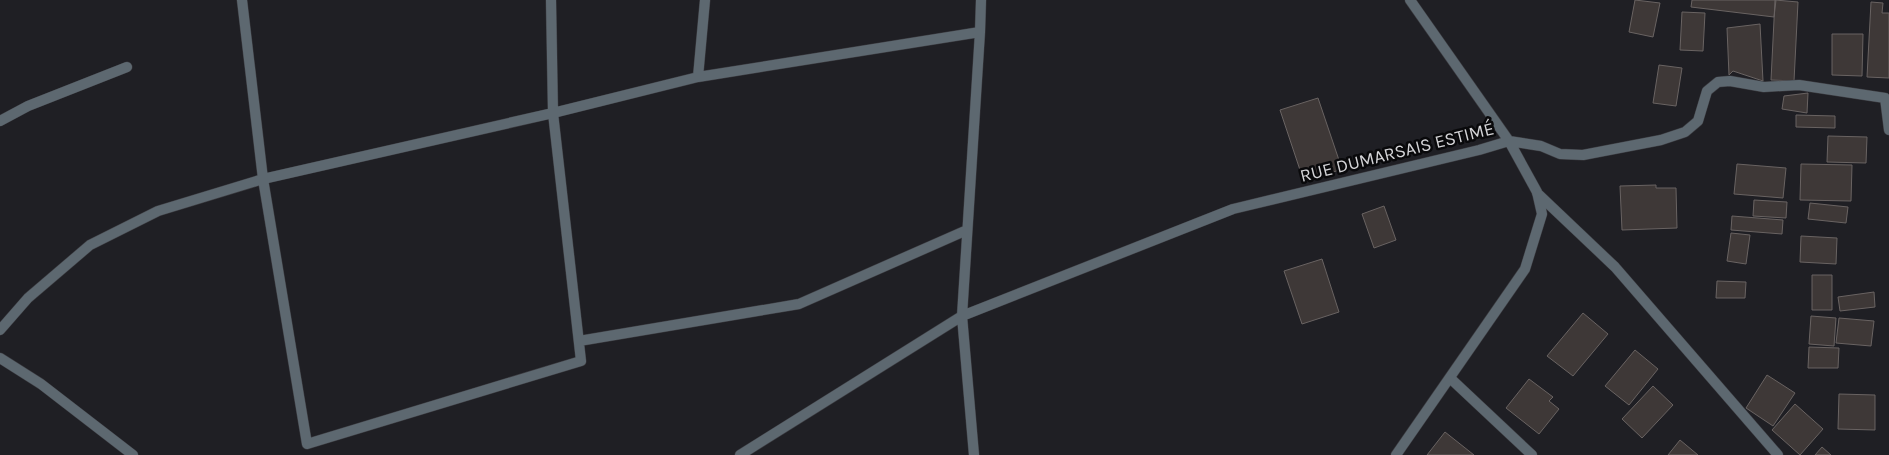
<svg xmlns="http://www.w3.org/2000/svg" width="1889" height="455" font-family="Karla,sans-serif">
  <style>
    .building { fill: #3e3837; stroke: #696362 }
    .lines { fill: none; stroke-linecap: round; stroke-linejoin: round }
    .street-casing { stroke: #3c3c41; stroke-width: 11 }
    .street { stroke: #5d6870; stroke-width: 10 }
    .labels { text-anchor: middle; stroke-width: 5; stroke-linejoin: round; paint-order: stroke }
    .street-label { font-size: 18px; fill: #d4d4d7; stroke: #09090b }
  </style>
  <rect width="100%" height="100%" fill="#1f1f24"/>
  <path class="building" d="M 1635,0 L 1660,3 L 1653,37 L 1629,32 Z
    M 1692,0 L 1776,0 L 1774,17 L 1691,7 Z
    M 1775,0 L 1798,2 L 1794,81 L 1771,80 Z
    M 1871,2 L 1883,3 L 1882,13 L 1889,13 L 1889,78 L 1867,77 Z
    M 1682,12 L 1705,13 L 1703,51 L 1680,50 Z
    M 1760,24 L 1763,81 L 1733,71 L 1729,75 L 1727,28 Z
    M 1832,34 L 1863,34 L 1862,76 L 1832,75 Z
    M 1659,65 L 1682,68 L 1676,106 L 1653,103 Z
    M 1808,93 L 1807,113 L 1782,109 L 1784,96 Z
    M 1318,98 L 1342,169 L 1304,182 L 1280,110 Z
    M 1796,115 L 1835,116 L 1835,128 L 1796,127 Z
    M 1828,136 L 1867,137 L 1866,163 L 1827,162 Z
    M 1737,164 L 1786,168 L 1783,198 L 1734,194 Z
    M 1801,164 L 1852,165 L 1851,201 L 1800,200 Z
    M 1656,185 L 1656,188 L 1676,188 L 1677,228 L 1622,230 L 1620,186 Z
    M 1754,200 L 1787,202 L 1786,218 L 1753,216 Z
    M 1810,203 L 1848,207 L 1846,223 L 1808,219 Z
    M 1384,206 L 1396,240 L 1374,248 L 1362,214 Z
    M 1732,216 L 1783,220 L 1782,234 L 1731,230 Z
    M 1731,233 L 1750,235 L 1746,264 L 1727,261 Z
    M 1801,236 L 1837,238 L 1836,264 L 1800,262 Z
    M 1322,259 L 1339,312 L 1302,324 L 1284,271 Z
    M 1812,275 L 1832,275 L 1832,310 L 1812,310 Z
    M 1717,281 L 1746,282 L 1745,298 L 1716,298 Z
    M 1874,292 L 1875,307 L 1840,311 L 1838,297 Z
    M 1583,313 L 1608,334 L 1573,376 L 1547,356 Z
    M 1811,316 L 1836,318 L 1834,346 L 1809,344 Z
    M 1839,318 L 1874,321 L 1871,346 L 1836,343 Z
    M 1809,347 L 1839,348 L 1838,368 L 1808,368 Z
    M 1635,350 L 1658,369 L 1629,405 L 1605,386 Z
    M 1767,375 L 1795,393 L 1773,426 L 1746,408 Z
    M 1529,379 L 1553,397 L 1549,401 L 1559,409 L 1539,434 L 1506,408 Z
    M 1653,386 L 1673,405 L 1642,438 L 1622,419 Z
    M 1839,394 L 1875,395 L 1875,430 L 1838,429 Z
    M 1795,404 L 1823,429 L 1800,455 L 1772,430 Z
    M 1445,432 L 1474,455 L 1427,455 Z
    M 1680,440 L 1698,455 L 1668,455 Z
    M 1822,447 L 1831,455 L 1815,455 Z"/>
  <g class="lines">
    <g class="street-casing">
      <path id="street" d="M 242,0 L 263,179 L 307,444 L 581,361 L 553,113 L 551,0
        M 698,77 L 705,0
        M 0,121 L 28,106 L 127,67
        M 1537,193 L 1615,267 L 1778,455
        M 0,330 L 28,298 L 90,245 L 158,211 L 263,179 L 553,113 L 698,77 L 980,32
        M 579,341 L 799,304 L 967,230
        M 0,358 L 41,384 L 133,455
        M 1450,378 L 1532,455
        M 740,455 L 962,316 L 1233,209 L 1479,150 L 1509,141 L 1541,146 L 1560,154 L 1583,155 L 1661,140 L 1685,132 L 1698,121 L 1707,91 L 1718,82 L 1730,81 L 1764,87 L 1799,85 L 1885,98 L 1889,130
        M 974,455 L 962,316 L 980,32 L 981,0
        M 1396,455 L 1525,269 L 1542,214 L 1537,192 L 1509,141 L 1410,0"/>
    </g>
    <use href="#street" class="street"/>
  </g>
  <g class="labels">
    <g class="street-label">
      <text transform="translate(1397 152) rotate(-14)" y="6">RUE DUMARSAIS ESTIMÉ</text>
    </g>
  </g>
</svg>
